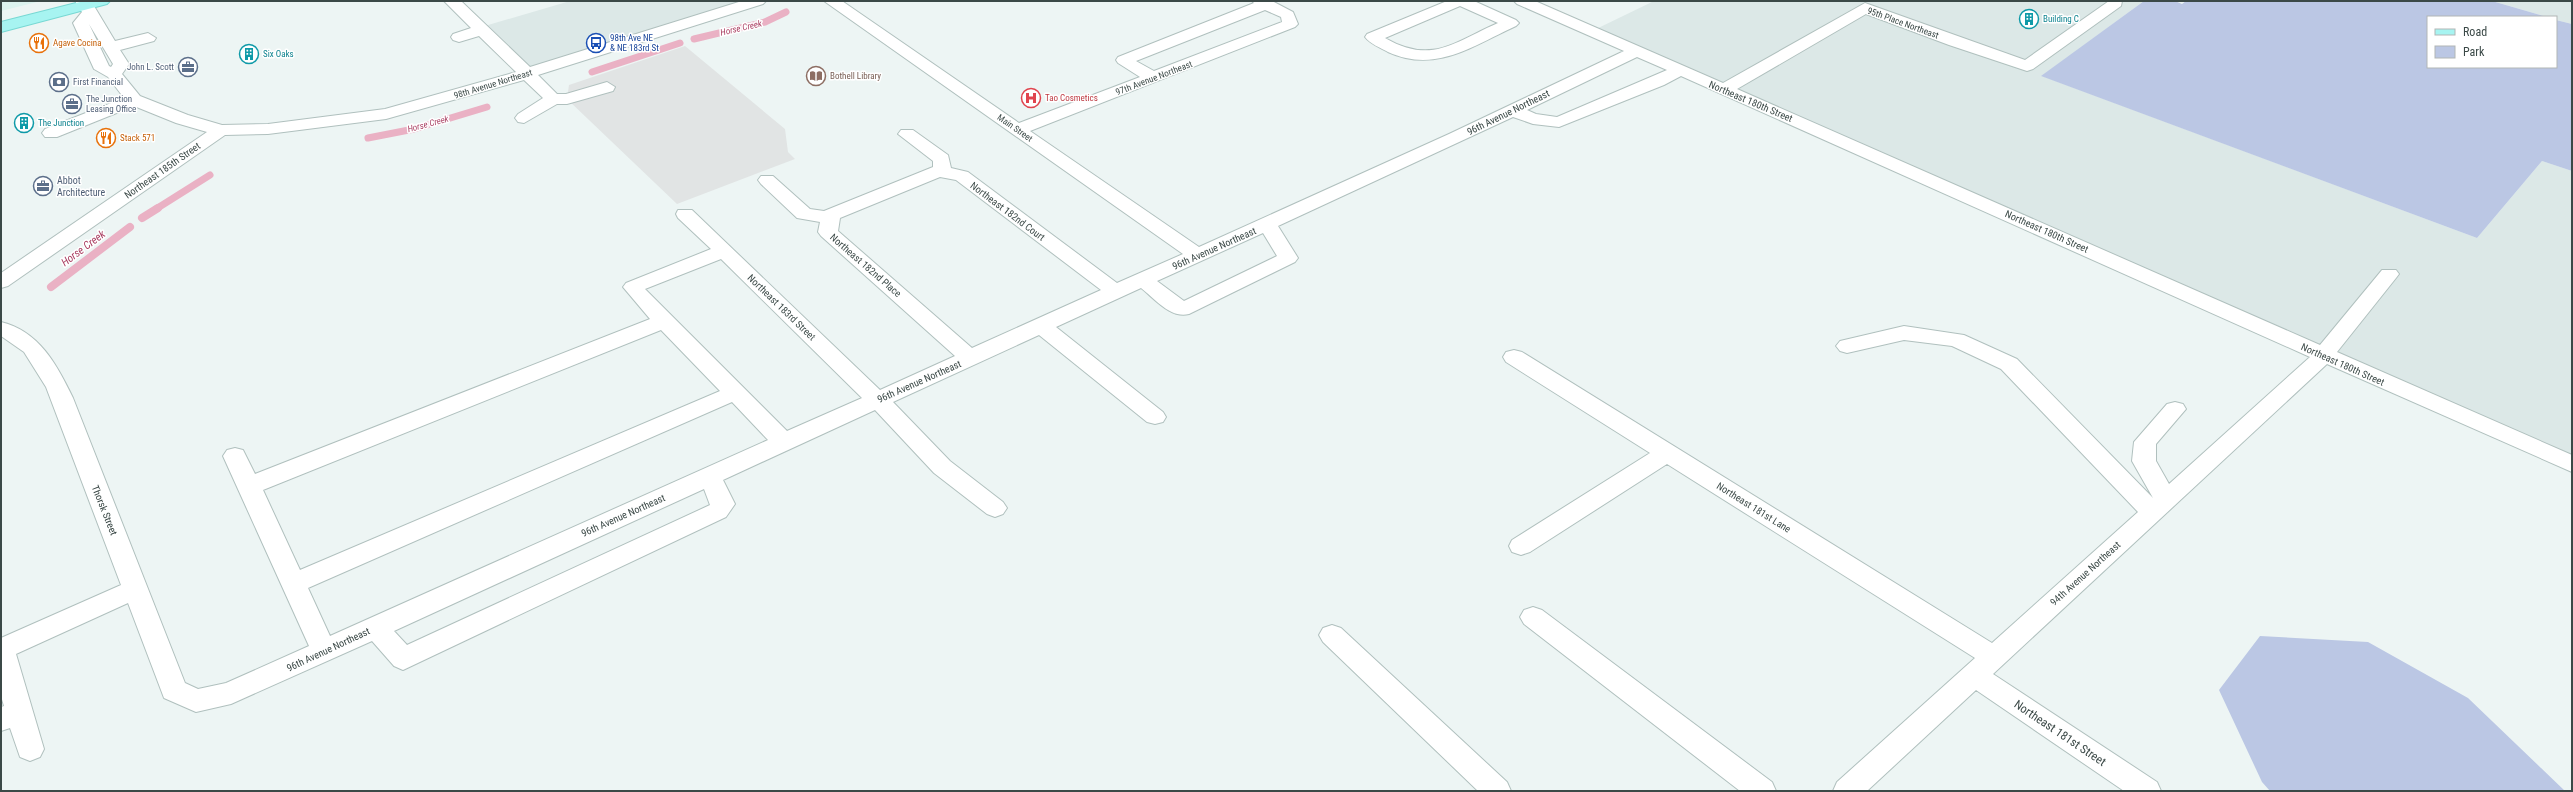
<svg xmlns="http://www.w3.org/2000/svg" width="2573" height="792" font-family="'Roboto Condensed',sans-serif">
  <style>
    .residential { fill: #dce8e7 }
    .commercial { fill: #dcf3ef }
    .green { fill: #bbc7e4 }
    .parking { fill: #e1e4e4 }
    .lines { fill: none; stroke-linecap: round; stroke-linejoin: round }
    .stream-far1 { stroke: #eab1c4; stroke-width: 7 }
    .stream { stroke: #eab1c4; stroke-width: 8 }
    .minor-casing { stroke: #b0c0be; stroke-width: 2 }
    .major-casing { stroke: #78d8d3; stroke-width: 2 }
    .minor { fill: #fff; fill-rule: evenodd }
    .major { fill: #a7f4f1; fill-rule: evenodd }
    .labels { text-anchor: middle; stroke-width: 3; stroke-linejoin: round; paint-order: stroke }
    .far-culture-label { font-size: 9px; fill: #0d838f; stroke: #fff; text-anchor: start }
    .far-street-label { font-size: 9px; fill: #3b4947; stroke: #fff }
    .far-water-label { font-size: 9px; font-style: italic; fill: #aa3f62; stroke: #fff }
    .far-transit-label { font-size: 9px; fill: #164399; stroke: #fff; text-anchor: start }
    .far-food-label { font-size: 9px; fill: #c56008; stroke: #fff; text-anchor: start }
    .far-service-label { font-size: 9px; fill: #4e5e75; stroke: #fff; text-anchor: start }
    .far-education-label { font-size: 9px; fill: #785e54; stroke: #fff; text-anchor: start }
    .far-health-label { font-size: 9px; fill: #be3a42; stroke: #fff; text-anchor: start }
    .street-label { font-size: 10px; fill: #3b4947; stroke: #fff }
    .service-label { font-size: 10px; fill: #4e5e75; stroke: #fff; text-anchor: start }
    .water-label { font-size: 11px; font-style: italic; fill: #aa3f62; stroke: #fff }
    .near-street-label { font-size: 12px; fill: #3b4947; stroke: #fff }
  </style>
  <rect width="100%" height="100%" fill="#edf5f4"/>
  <path class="residential" d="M 570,1 L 760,1 L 526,74 L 478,28 Z
    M 1654,1 L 2144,1 L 2042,76 L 2477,238 L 2542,161 L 2572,171 L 2572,464 L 1592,31 Z
    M 2492,1 L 2572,1 L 2572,24 L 2556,20 L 2556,17 L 2547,17 Z"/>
  <path class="commercial" d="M 1,1 L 41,1 L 1,11 Z"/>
  <path class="green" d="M 2144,1 L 2175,1 L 2182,4 L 2186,1 L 2492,1 L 2547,17 L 2428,17 L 2428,67 L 2556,67 L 2556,20 L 2572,24 L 2572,171 L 2542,161 L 2477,238 L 2041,76 Z
    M 2260,636 L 2368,642 L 2468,698 L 2565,791 L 2270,791 L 2262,782 L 2219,690 Z"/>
  <path class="parking" d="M 685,46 L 785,129 L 788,152 L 795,159 L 677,204 L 567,99 L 569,85 Z"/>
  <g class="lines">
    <path class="stream-far1" d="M 694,39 L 765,22 L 786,12
      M 592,72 L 680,43
      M 368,138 L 414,129 L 487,107
      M 156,209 L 210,175"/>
    <path class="stream" d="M 142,218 L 158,208
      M 51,287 L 130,227"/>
    <g class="minor-casing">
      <path id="minor" d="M 75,1 L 91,1 L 115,41 L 148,33 L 156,38 L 154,41 L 120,50 L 129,64 L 122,74 L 140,96 L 188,115 L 222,125 L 268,124 L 385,109 L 516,72 L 479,36 L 459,42 L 453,40 L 451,37 L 453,34 L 471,28 L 444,1 L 461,1 L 530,67 L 742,1 L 766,1 L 763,4 L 538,75 L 557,94 L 566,94 L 607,82 L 615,87 L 613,91 L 567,104 L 557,104 L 524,123 L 518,122 L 515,118 L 518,114 L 543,98 L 524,80 L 386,119 L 268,134 L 225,135 L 8,286 L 1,288 L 1,273 L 207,132 L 176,123 L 134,106 L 57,137 L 45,137 L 42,133 L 45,129 L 124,98 L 108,77 L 94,69 L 73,23 L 82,12 ZM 89,24 L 113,64 L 111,67 L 109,66 Z
        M 824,1 L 842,1 L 1019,123 L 1140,77 L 1118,63 L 1116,60 L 1118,57 L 1254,3 L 1252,1 L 1272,1 L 1293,12 L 1298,24 L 1295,27 L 1030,131 L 1199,247 L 1449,134 L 1624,51 L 1517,4 L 1514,1 L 1535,1 L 1723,83 L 1865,3 L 2025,60 L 2109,1 L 2122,1 L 2121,6 L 2033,69 L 2027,71 L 1949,45 L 1866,14 L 1737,89 L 2320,345 L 2382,270 L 2396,270 L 2399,274 L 2396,278 L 2337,352 L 2572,455 L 2572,472 L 2327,364 L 1993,674 L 2157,782 L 2161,791 L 2124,791 L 1976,690 L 1867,791 L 1833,791 L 1837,782 L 1975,658 L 1667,464 L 1530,552 L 1521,555 L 1512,552 L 1509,546 L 1512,540 L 1650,453 L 1506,362 L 1503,357 L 1506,352 L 1514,350 L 1522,352 L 1992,643 L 2138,512 L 2001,369 L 1952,346 L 1904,340 L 1847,353 L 1840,351 L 1836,346 L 1840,341 L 1904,326 L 1964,335 L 2017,359 L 2153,498 L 2132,461 L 2134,442 L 2167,404 L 2175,402 L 2183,404 L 2186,409 L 2156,444 L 2156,461 L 2169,484 L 2310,357 L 1681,76 L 1664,85 L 1559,127 L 1533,124 L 1513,117 L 1278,226 L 1298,258 L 1295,262 L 1189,314 C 1171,319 1155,299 1141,288 L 1056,327 L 1163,412 L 1166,417 L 1163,422 L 1155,424 L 1147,422 L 1039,335 L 893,402 L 950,461 L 1003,502 L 1007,508 L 1003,514 L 995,517 L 987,514 L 934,473 L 875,410 L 723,480 L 735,504 L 726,517 L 403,670 L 394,666 L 372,641 L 231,704 L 196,712 L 164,698 L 128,603 L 16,654 L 44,749 L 40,757 L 30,761 L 20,757 L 10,728 L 1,731 L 1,707 L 4,706 L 1,696 L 1,638 L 121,585 L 46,387 L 24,352 L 1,336 L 1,322 C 39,331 57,365 73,398 L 185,683 L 198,689 L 226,683 L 309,646 L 223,456 L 227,450 L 235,448 L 243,450 L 255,474 L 650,319 L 623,287 L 626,283 L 711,249 L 678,218 L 676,214 L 678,210 L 692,210 L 880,390 L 955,356 L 821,236 L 818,232 L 820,222 L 797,218 L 761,184 L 758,180 L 761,176 L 773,176 L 810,209 L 824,211 L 933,167 L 933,161 L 898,134 L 901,130 L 913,130 L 948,155 L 951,168 L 968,172 L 1117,283 L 1183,254 ZM 1265,10 L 1281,17 L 1282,22 L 1154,71 L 1136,61 ZM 1637,57 L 1667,70 L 1557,117 L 1536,114 L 1527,110 ZM 940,177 L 956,180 L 1101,290 L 972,348 L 838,231 L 840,218 ZM 1263,233 L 1277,256 L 1184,301 L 1157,281 ZM 721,259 L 862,398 L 787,431 L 645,289 ZM 661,330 L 720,391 L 300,570 L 263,490 ZM 732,402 L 768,440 L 330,636 L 308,588 ZM 704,489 L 710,505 L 407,645 L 394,631 Z
        M 1447,1 L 1474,1 L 1516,20 L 1519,23 L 1516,26 C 1474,45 1436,74 1388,52 C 1381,48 1370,44 1365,37 L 1367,34 ZM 1460,6 L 1498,23 C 1454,42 1432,65 1385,38 Z
        M 1533,607 L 1542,610 L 1772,782 L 1776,791 L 1740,791 L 1524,624 L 1520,617 L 1524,610 Z
        M 1332,625 L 1341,628 L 1507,782 L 1511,791 L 1478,791 L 1323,642 L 1319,635 L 1323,628 Z"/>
    </g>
    <g class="major-casing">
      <path id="major" d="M 84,1 L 110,1 L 107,4 L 1,32 L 1,22 Z"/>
    </g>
    <use href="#minor" class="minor"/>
    <use href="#major" class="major"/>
  </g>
  <defs>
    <g id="building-ring" transform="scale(1)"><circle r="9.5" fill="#fff" stroke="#0f9aa8" stroke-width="1.5"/><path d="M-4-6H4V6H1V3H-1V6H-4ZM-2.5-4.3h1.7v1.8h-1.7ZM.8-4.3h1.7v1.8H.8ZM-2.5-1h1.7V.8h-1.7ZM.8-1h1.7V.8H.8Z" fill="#0f9aa8"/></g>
    <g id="restaurant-ring" transform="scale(1)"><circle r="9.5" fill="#fff" stroke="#e8710a" stroke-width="1.5"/><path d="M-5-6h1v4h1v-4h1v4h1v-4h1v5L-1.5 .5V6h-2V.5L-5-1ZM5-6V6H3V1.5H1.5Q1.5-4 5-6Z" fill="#e8710a"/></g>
    <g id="bus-ring" transform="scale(1)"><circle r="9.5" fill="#fff" stroke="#1a4fb4" stroke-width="1.5"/><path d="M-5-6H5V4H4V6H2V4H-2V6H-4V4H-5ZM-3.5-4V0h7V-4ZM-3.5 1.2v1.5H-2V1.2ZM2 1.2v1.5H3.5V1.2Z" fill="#1a4fb4"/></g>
    <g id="office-ring" transform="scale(1)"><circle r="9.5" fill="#fff" stroke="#5c6f8a" stroke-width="1.5"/><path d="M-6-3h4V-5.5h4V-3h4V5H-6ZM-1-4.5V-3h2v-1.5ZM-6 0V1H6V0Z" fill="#5c6f8a"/></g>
    <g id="library-ring" transform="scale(1)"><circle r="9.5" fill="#fff" stroke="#8d6e63" stroke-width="1.5"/><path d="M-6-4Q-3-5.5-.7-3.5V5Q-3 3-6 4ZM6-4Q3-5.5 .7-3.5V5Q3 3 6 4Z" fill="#8d6e63"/></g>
    <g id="bank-ring" transform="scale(1)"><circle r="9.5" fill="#fff" stroke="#5c6f8a" stroke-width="1.5"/><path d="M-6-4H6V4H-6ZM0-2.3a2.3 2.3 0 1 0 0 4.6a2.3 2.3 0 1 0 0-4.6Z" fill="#5c6f8a"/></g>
    <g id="hospital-ring" transform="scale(1)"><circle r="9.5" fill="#fff" stroke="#e0444e" stroke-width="1.5"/><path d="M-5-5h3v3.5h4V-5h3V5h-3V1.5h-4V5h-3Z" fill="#e0444e"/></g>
  </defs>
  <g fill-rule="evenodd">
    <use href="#building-ring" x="2029" y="19"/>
    <use href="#restaurant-ring" x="39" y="43"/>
    <use href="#bus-ring" x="596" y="43"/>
    <use href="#building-ring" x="249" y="54"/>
    <use href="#office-ring" x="188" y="67"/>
    <use href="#library-ring" x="816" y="76"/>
    <use href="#bank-ring" x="59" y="82"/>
    <use href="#hospital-ring" x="1031" y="98"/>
    <use href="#office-ring" x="72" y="104"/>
    <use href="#building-ring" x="24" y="123"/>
    <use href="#restaurant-ring" x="106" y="138"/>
    <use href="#office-ring" x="43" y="186"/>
  </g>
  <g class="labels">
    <g class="far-culture-label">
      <text x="2043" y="22">Building C</text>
      <text x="263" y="57">Six Oaks</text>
      <text x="38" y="126">The Junction</text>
    </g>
    <g class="far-street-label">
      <text transform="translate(1903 23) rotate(20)" y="3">95th Place Northeast</text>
      <text transform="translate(1154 78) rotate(-21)" y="3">97th Avenue Northeast</text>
      <text transform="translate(493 84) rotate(-17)" y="3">98th Avenue Northeast</text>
      <text transform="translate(1015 128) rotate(35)" y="3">Main Street</text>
    </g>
    <g class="far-water-label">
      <text transform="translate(741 28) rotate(-13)" y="3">Horse Creek</text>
      <text transform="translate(428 124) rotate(-15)" y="3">Horse Creek</text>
    </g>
    <g class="far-transit-label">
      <text x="610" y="41">98th Ave NE<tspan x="610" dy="10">&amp; NE 183rd St</tspan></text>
    </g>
    <g class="far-food-label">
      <text x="53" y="46">Agave Cocina</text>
      <text x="120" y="141">Stack 571</text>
    </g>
    <g class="far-service-label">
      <text x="174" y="70" text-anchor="end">John L. Scott</text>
      <text x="73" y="85">First Financial</text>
      <text x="86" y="102">The Junction<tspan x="86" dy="10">Leasing Office</tspan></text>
    </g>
    <g class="far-education-label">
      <text x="830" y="79">Bothell Library</text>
    </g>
    <g class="far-health-label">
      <text x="1045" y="101">Tao Cosmetics</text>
    </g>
    <g class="street-label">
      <text transform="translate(1751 101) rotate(23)" y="4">Northeast 180th Street</text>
      <text transform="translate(1508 112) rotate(-26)" y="4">96th Avenue Northeast</text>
      <text transform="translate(162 170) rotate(-35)" y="4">Northeast 185th Street</text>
      <text transform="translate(1008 211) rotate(37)" y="4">Northeast 182nd Court</text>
      <text transform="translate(2047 231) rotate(24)" y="4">Northeast 180th Street</text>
      <text transform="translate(1214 248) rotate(-24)" y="4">96th Avenue Northeast</text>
      <text transform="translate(866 265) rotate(41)" y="4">Northeast 182nd Place</text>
      <text transform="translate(782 307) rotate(44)" y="4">Northeast 183rd Street</text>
      <text transform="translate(2343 364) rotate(24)" y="4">Northeast 180th Street</text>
      <text transform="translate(919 381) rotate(-24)" y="4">96th Avenue Northeast</text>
      <text transform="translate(1754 507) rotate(32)" y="4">Northeast 181st Lane</text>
      <text transform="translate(105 510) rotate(68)" y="4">Thorsk Street</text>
      <text transform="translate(623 515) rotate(-24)" y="4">96th Avenue Northeast</text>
      <text transform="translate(2085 573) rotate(-42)" y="4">94th Avenue Northeast</text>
      <text transform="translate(328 649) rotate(-25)" y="4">96th Avenue Northeast</text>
    </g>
    <g class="service-label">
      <text x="57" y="184">Abbot<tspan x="57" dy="12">Architecture</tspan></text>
    </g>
    <g class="water-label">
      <text transform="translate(83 248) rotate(-37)" y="4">Horse Creek</text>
    </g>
    <g class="near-street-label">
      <text transform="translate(2060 733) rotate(34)" y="4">Northeast 181st Street</text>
    </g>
  </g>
  <rect width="2573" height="792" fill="none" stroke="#3b4947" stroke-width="4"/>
  <rect x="2427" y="16" width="130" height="52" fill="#ffffff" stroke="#b1b6b5"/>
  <rect x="2435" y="29" width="20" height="6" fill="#a7f4f1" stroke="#b1b6b5"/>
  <text x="2463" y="36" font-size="12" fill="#3b4947">Road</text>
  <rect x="2435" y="46" width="20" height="12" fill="#bbc7e4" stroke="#b1b6b5"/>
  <text x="2463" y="56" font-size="12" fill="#3b4947">Park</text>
</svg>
